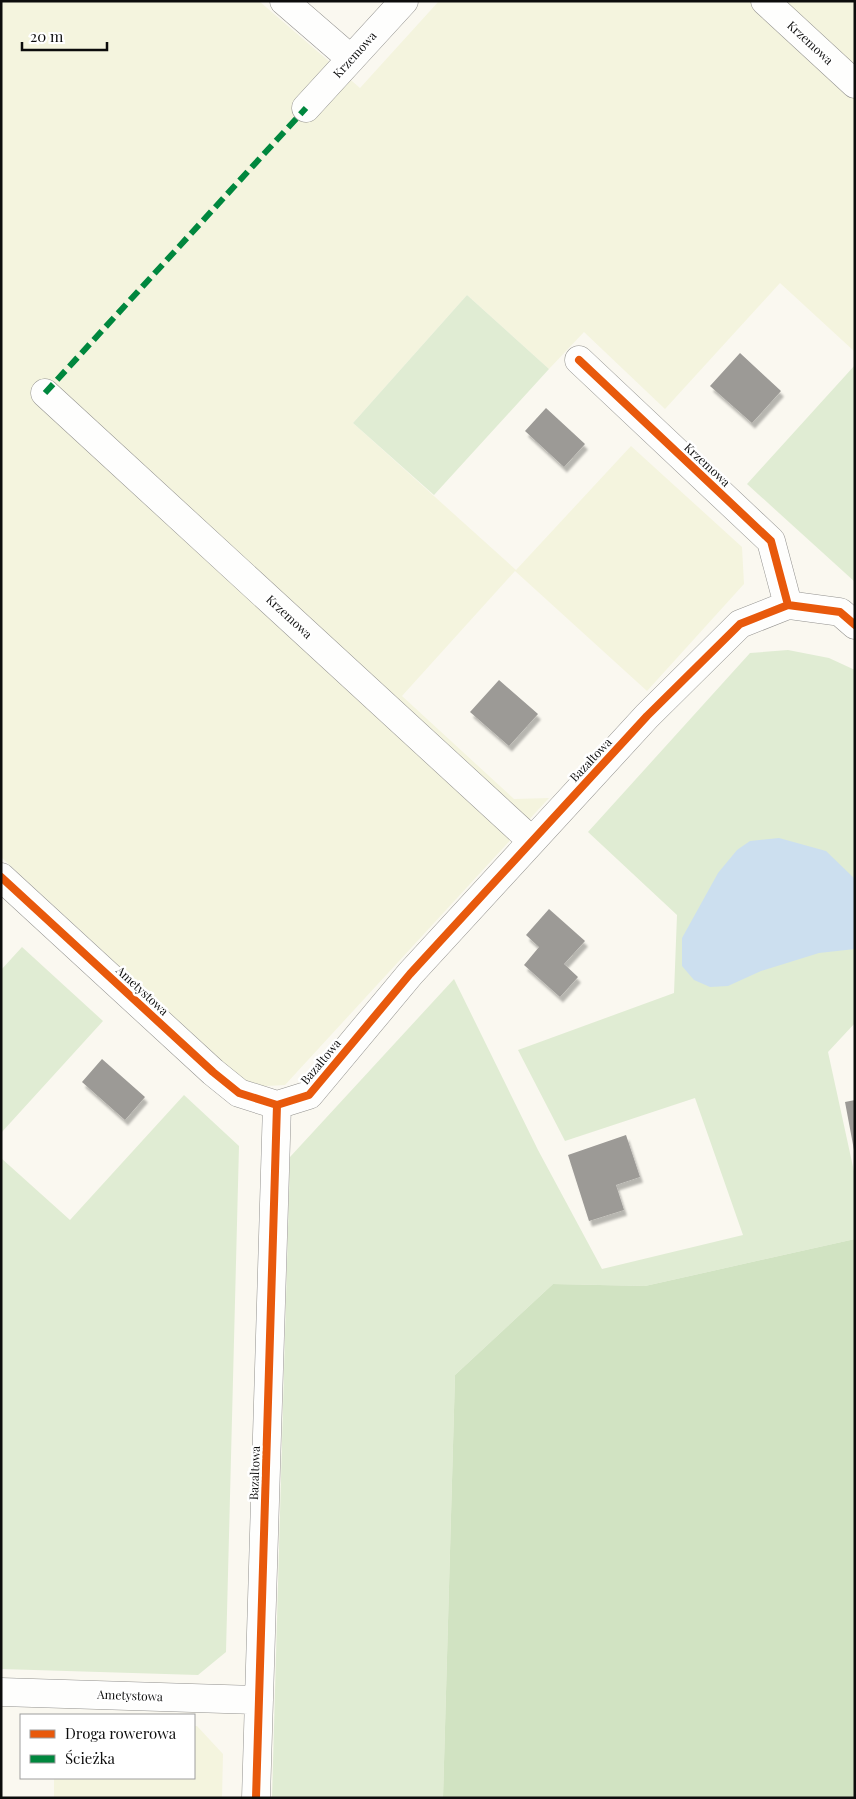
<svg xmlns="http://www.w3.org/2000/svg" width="856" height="1799" font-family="'Playfair Display',serif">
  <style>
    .farmland { fill: #f4f4de }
    .green { fill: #e0ecd3 }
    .forest { fill: #d1e3c2 }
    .water { fill: #ccdfef }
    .building { fill: #9c9a96; filter: url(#shadow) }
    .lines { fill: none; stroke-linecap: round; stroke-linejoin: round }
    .minor-casing { stroke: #93928f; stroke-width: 29 }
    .minor { stroke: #fefefd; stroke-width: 28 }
    .quiet { stroke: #00873e; stroke-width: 6; stroke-dasharray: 12 6; stroke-linecap: butt }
    .cycleway-casing { stroke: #fff; stroke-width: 11 }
    .cycleway { stroke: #e8590c; stroke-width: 8 }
    .labels { text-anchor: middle; stroke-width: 5; stroke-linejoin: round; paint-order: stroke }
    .street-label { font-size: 12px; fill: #0c0c0c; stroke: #fff }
  </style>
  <defs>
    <filter id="shadow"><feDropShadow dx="3" dy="5.5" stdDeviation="1" flood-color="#0004"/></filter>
  </defs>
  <rect width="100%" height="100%" fill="#faf8f0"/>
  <path class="farmland" d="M 1,1 L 259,1 L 360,88 L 439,1 L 855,1 L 855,352 L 780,283 L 665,409 L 584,332 L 549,369 L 467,295 L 353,423 L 516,570 L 631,446 L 742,547 L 744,584 L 647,691 L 515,571 L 402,696 L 514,799 L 549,798 L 285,1085 L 250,1087 L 1,857 Z
    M 194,1726 L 197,1726 L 223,1754 L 222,1798 L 54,1798 L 54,1778 L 194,1778 Z"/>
  <path class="green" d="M 467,295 L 549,369 L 434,495 L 353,423 Z
    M 855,365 L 855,582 L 747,484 Z
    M 788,650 L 829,658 L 855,670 L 855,1023 L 828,1052 L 855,1176 L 855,1239 L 645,1286 L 553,1284 L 455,1375 L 443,1798 L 272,1798 L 290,1157 L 454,979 L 538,1150 L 602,1269 L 743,1235 L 695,1098 L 565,1141 L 518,1050 L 674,993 L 677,915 L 588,832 L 750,653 Z
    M 22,947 L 103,1021 L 1,1133 L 1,970 Z
    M 184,1095 L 239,1146 L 226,1652 L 198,1675 L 1,1669 L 1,1158 L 70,1220 Z"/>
  <path class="forest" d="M 855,1239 L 855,1798 L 443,1798 L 455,1375 L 553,1284 L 645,1286 Z"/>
  <path class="water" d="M 779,838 L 826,851 L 855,879 L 855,949 L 819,953 L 761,971 L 728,986 L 710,987 L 694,980 L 682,966 L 682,938 L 718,873 L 737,850 L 750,841 Z"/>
  <path class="building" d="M 740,353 L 781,391 L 752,423 L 710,386 Z
    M 546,408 L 585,444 L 564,467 L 525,431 Z
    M 499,680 L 538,714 L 509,746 L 470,712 Z
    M 549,909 L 585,941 L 564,964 L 578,977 L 560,997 L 524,965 L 539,947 L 526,935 Z
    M 102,1059 L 145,1097 L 125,1120 L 82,1082 Z
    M 855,1100 L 855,1150 L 854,1150 L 845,1102 Z
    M 626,1135 L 640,1177 L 616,1185 L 624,1210 L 589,1221 L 568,1155 Z"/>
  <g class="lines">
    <g class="minor-casing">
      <path id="minor" d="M 284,1 L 351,59
        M 765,1 L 855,84
        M 306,108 L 404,1
        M 579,360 L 771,541 L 788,605
        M 45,393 L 532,841
        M 1,877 L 213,1072 L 239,1093 L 277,1105
        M 1,1692 L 259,1700
        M 256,1798 L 277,1105 L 309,1095 L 410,974 L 647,716 L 740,624 L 788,605 L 840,612 L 855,625"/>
    </g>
    <use href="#minor" class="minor"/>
    <path class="quiet" d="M 45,393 L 306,108"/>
    <g class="cycleway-casing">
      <path id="cycleway" d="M 579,360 L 771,541 L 788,605
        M 1,877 L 213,1072 L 239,1093 L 277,1105
        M 256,1798 L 277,1105 L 309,1095 L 410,974 L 647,716 L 740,624 L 788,605 L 840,612 L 855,625"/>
    </g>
    <use href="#cycleway" class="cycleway"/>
  </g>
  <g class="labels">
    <g class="street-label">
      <text transform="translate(810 43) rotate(43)" y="4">Krzemowa</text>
      <text transform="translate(355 55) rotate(-48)" y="4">Krzemowa</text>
      <text transform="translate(707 465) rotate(43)" y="4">Krzemowa</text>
      <text transform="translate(289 617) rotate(43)" y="4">Krzemowa</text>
      <text transform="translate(591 760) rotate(-47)" y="4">Bazaltowa</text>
      <text transform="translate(142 991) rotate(43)" y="4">Ametystowa</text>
      <text transform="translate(321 1062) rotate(-50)" y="4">Bazaltowa</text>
      <text transform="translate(255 1473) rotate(-88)" y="4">Bazaltowa</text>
      <text transform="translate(130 1696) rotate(2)" y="4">Ametystowa</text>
    </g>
  </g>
  <rect width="856" height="1799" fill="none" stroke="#0c0c0c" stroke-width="5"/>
  <rect x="20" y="1714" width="175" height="65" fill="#ffffff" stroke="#9e9e9e"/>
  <rect x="30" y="1730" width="25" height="8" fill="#e8590c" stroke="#9e9e9e"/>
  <text x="65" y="1739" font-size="15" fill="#0c0c0c">Droga rowerowa</text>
  <rect x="30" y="1755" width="25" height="8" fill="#00873e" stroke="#9e9e9e"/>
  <text x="65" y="1764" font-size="15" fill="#0c0c0c">Ścieżka</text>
  <path d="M22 42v8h85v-8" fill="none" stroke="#0c0c0c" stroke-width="2.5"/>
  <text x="30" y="42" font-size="15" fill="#0c0c0c" stroke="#ffffff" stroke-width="4" paint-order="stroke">20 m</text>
</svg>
